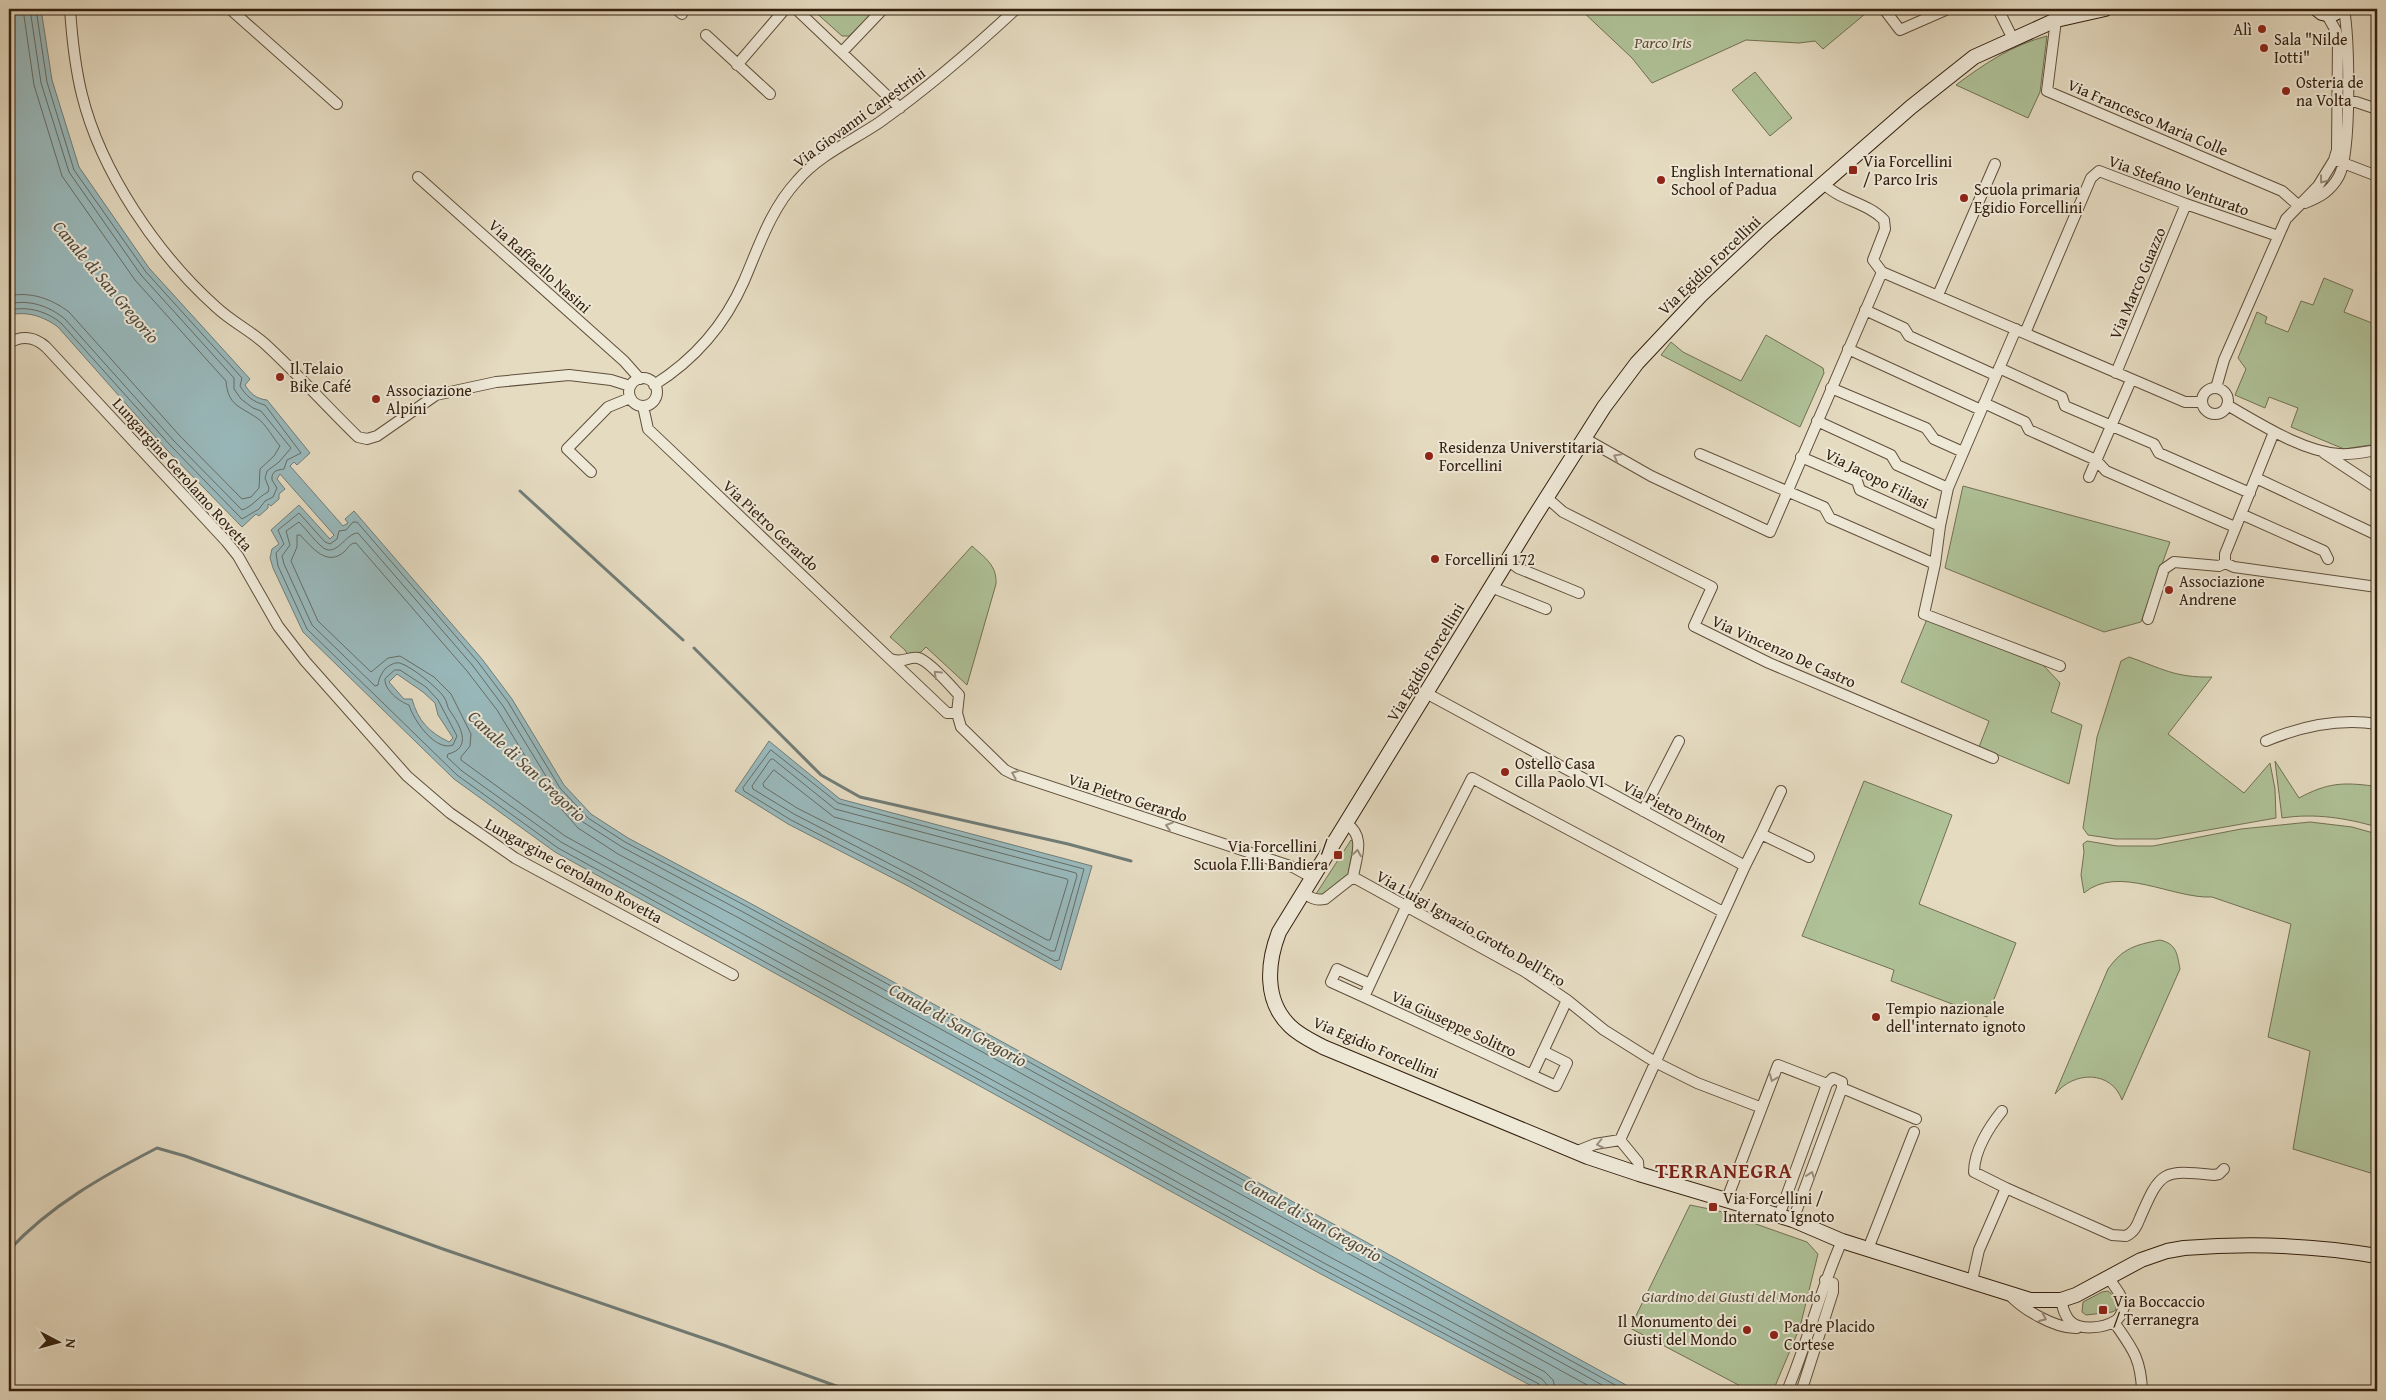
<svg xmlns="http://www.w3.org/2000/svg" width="2386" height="1400" font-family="'Gentium Book Plus',serif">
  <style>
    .green { fill: #afc197; stroke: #727052 }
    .water { fill: #99b9bc; stroke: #717c76; fill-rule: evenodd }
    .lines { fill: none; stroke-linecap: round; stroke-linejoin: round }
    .shore { stroke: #666c65; stroke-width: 1 }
    .stream { stroke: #717c76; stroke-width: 3 }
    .street-casing { stroke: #604f3b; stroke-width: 12 }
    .secondary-casing { stroke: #34200e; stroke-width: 16 }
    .street { stroke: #eee8d7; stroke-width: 10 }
    .secondary { stroke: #eee8d7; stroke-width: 14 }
    .oneway { stroke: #9a8e7d }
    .poi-dot { fill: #8f2418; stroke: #eee8d7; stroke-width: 2 }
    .labels { text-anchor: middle; stroke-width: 4; stroke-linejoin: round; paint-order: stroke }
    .poi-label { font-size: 16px; fill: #34200e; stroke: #eee8d7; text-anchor: start }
    .park-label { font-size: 16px; font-style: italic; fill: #595037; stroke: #eee8d7 }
    .street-label { font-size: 16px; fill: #34200e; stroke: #eee8d7 }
    .water-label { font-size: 18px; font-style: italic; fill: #524e42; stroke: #eee8d7 }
    .district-label { font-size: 21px; font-weight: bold; letter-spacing: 1px; fill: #7a1f14; stroke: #eee8d7 }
  </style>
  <rect width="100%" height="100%" fill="#e5dbc1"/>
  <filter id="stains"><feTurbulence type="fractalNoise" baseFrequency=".004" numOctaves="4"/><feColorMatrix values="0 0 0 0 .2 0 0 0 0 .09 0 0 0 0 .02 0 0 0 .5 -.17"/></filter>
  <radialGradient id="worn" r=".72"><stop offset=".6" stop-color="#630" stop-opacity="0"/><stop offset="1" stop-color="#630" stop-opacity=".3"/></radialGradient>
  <path class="green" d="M 812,9 L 876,9 L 849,36 L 842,36 Z
    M 1580,9 L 1871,9 L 1823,49 L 1815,41 L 1799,43 L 1746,40 L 1652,83 L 1632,58 Z
    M 2047,36 L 2040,92 L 2028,118 L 1956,85 C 1984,64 2012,45 2047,36 Z
    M 1755,72 L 1792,118 L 1770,136 L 1732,90 Z
    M 2324,278 L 2353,290 L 2344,312 L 2377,325 L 2377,444 L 2344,449 L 2291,427 L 2298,408 L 2269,397 L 2265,408 L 2235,395 L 2246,369 L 2238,358 L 2257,312 L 2267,317 L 2265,323 L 2288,332 L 2301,301 L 2313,305 Z
    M 1766,335 L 1823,368 L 1824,373 L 1800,427 L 1661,355 L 1671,342 L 1683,352 L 1741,381 Z
    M 1963,486 L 2170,542 L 2141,622 L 2104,632 L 1945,568 Z
    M 972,546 C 985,558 997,565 996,584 L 967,685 L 926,647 L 921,652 L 908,655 L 905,650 L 890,637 Z
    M 1927,619 L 2043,665 L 2060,683 L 2051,712 L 2082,725 L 2069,784 L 1979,747 L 1989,721 L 1901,682 Z
    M 2129,657 C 2161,668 2175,678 2212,677 L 2168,734 L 2244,793 L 2270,763 L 2275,789 L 2276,818 L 2157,839 L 2115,839 L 2088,835 L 2083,828 L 2097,737 L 2121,661 Z
    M 2275,761 L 2299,798 C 2327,783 2342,782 2373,786 L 2377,770 L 2377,827 C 2346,818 2315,813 2282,818 Z
    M 1864,781 L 1952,815 L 1919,904 L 2016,943 L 1987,1017 L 1891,981 L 1894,970 L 1802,936 Z
    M 2310,822 L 2352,827 L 2377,834 L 2377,1175 L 2293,1149 L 2310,1051 L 2268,1037 L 2291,924 L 2212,897 C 2173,899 2118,864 2084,893 L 2081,875 L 2084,852 L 2083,844 L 2087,841 L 2117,846 L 2153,846 L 2241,829 Z
    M 1351,840 L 1354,842 L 1348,875 L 1323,896 L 1316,894 Z
    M 2160,940 C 2177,944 2177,954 2180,969 L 2122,1100 C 2111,1070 2074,1071 2055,1094 L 2108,969 C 2123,948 2135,945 2160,940 Z
    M 1690,1205 L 1719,1211 L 1807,1242 L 1818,1254 L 1800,1327 L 1773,1391 L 1750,1391 L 1630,1328 Z
    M 2108,1291 L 2116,1298 L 2116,1310 L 2112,1312 L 2086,1315 L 2082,1312 L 2083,1302 L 2102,1292 Z"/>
  <path class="water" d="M 9,9 L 41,9 L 52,80 L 79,167 L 149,268 L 250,379 L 245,385 C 250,393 256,399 267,400 L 310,453 L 297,465 L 294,462 L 290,466 L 343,526 L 348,523 L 345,519 L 354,511 L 482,659 L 512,699 L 564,785 L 591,814 L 628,838 L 748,902 L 1637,1391 L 1541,1391 L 1319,1273 L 555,852 L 454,779 L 303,632 L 273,568 L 270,558 L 272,549 L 279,544 L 271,530 L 299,505 L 330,539 L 334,535 L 280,474 L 277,479 L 285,489 L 279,494 L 279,499 L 271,506 L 268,504 L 268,508 L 259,516 L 256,514 L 242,527 L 166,449 L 58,327 C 43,316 27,311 9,315 ZM 397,674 L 423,692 L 435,703 L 438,715 L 453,738 L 449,742 C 429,732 418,721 412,699 L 404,699 L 389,682 Z
    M 769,741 L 840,799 L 1092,866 L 1061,970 L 908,886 L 788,824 L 735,791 Z"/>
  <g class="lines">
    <path class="shore" d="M 9,296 C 30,291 52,299 69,312 L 180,436 L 242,499 L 251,497 L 259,488 L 260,469 L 274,456 L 280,446 C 273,438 266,424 257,418 C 240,406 228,406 226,381 L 135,280 L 62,176 L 34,85 L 23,9
      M 9,304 C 29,299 49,306 65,319 L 174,441 L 242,510 C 252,507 258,497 268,492 L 269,488 L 265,478 L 267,471 L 279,462 L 291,448 L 261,411 L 253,408 L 241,399 L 234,389 L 234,378 L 141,275 L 69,172 L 41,83 L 30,9
      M 9,310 C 28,306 46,311 61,323 L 170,445 L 242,519 L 259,509 L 265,501 L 273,497 L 277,488 L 272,480 C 271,471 277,470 284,469 L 287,460 L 301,453 L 265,405 C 253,402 246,396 240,386 L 242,378 L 146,272 L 74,170 L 47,82 L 36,9
      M 395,670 L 400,670 L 426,687 L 438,700 L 457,736 L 453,745 C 435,752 413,719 409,705 C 400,702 384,690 385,679 Z
      M 771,750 L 838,803 L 1084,869 L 1059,960 L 1055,961 L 910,881 L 791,820 L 744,791 L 743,788 Z
      M 773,759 L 835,809 L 1076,873 L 1077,876 L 1055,951 L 1051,951 L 913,876 L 794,814 L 753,789 L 752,786 L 770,760 Z
      M 774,770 L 834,817 L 1067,879 L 1068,881 L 1050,940 L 1047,940 L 917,869 L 797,808 L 764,787 L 763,784 Z
      M 1542,1391 L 1539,1384 L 1321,1268 L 558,848 L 457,775 L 307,629 L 278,566 L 276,553 L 284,544 L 278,530 L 299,513 L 325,542 L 330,544 L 337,539 L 339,531 L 346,530 L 353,522 L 357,522 L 478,662 L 508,702 L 560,788 L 588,818 L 625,842 L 746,906 L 1626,1391
      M 1548,1391 L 1547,1385 L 1542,1379 L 1324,1263 L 561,842 L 462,771 L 447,757 L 448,754 C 473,748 460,725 450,711 C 447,707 447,701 444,697 C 437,687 412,667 400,663 C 395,662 390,665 386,668 C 381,674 379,678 378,685 L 375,686 L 312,625 L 284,564 L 282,556 L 290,545 L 286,531 L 299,522 C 307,530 313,539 321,546 C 336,560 345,533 358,533 L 473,666 L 503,706 L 555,791 L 583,822 L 622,847 L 743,912 L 1613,1391
      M 1556,1391 L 1553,1380 L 1545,1372 L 1328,1256 L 565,836 L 461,760 L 461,757 L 470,746 L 471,734 L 451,694 L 434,677 L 400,656 L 388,658 L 371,672 L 318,621 L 291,561 L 297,547 L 297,535 L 300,535 C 312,547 327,568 345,551 C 349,547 350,543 356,543 L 467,671 L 497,710 L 549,795 L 578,828 L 618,854 L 739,918 L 1598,1391"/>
    <path class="stream" d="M 520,491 L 683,640
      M 694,648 L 821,775 L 860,797 L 1068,844 L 1131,861
      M 9,1250 C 51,1205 103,1176 157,1148 L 185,1156 L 443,1249 L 726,1346 L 850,1391"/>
    <g class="street-casing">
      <path id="street" d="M 70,9 C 72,38 75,67 82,95 C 101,172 157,254 216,307 C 231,321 249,330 264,343 C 297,373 326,406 358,437 L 367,439 L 377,436 L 436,395 L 496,382 L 569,375 L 611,380 L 630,386
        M 230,9 L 337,104
        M 676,9 L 682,14
        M 796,9 L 900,108
        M 1884,9 L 1900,30 L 1948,9
        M 1998,9 L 2013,39
        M 2056,20 L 2047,91 L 2282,191 L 2299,206
        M 706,35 L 770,94
        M 842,52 L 883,9
        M 737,65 L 785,9
        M 2341,101 L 2356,102 L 2377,109
        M 2338,161 L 2377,176
        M 418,177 L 624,361 L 640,379
        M 1823,183 C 1840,201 1867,202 1884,220 L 1885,229 L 1873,260 L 1882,272 L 2185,402 L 2202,402
        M 2305,203 C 2320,197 2331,191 2339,176 C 2352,151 2349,38 2344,9
        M 1938,295 L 1995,164
        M 1865,310 L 1904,328 L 1909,336 L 1995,375
        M 2016,329 L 1948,488 L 1940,526 L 1935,564 L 1924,614 L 2060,666
        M 2025,333 L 2091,178 L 2099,171 L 2186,204 L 2278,236
        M 9,343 C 22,335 35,337 46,347 L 226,541 L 238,556 L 278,626 L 305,661 L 407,776 L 450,813 L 515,858 L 733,975
        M 1848,349 L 1981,410
        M 1999,368 L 2062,397 L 2065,406 L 2154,444 L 2159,453 L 2250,493
        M 2116,373 L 2186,204
        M629 392a14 14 0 1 1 28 0a14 14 0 1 1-28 0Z
        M 654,385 C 694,360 725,324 744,281 C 759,246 771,209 797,181 C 819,155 852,141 880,122 C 928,88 973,49 1016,9
        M 1831,388 L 1926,428 L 1934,439 L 1963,452
        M 2216,388 L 2224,360 L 2286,219 L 2318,186 L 2334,160 L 2337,150 L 2338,40 L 2336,31 L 2327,15
        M2202 401a13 13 0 1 1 26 0a13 13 0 1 1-26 0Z
        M 1984,403 L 2025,422 L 2029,430 L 2096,460 L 2106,471 L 2235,527
        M 2227,405 C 2259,423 2301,451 2339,454 C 2351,455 2365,452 2377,450
        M 643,406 L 648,429 L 947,713 L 957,713
        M 1817,421 L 1891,455 L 1897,465 L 1948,488
        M 1584,438 L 1651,476 L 1770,532 L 1882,272
        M 2324,453 L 2377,488
        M 1700,454 L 1824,507 L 1830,518 L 1935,564
        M 1801,457 L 1857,481 L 1860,490 L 1940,526
        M 591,472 L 567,449 L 608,407 L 630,398
        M 2089,477 L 2131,380
        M 2256,478 L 2377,535
        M 1546,497 L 1563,512 L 1712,587 L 1694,626 L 1769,663 L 1993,758
        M 2241,514 L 2324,551 L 2328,559
        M 1507,560 L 1518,568 L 1579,593
        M 2225,563 L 2225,554 L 2274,432
        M 1491,587 L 1546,609
        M 2148,619 L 2164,569 L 2174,562 L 2219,566 L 2225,563 L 2234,567 L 2377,587
        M 891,659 C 903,664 908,656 918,658 C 928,660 951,686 959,695 L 957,713 L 961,727 L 1005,770 L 1013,774 L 1293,867 L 1313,878
        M 1426,693 L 1745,866 L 1761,834 L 1809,857
        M 2266,741 C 2302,726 2338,718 2377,724
        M 1643,811 L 1679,741
        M 1761,834 L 1781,791
        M 1353,877 L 1524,971 L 1567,1000 L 1604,1030 L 1655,1062 L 1697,1083 L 1757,1106
        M 1303,893 C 1311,898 1317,901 1325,899 L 1353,877 C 1356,857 1366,837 1347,824
        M 1364,997 L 1331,982 L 1337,969 L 1370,984
        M 1567,1000 L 1532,1075 L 1364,997 L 1406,907 L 1472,778 L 1723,912
        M 1532,1075 L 1556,1086 L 1567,1063 L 1543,1051
        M 1842,1088 L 1916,1119
        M 2002,1111 C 1989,1127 1974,1151 1974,1172 L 2006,1188
        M 1620,1140 L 1745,866
        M 1575,1152 L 1595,1144 L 1620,1140 L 1638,1162 L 1639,1174
        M 1727,1199 L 1778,1065 L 1827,1084
        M 1779,1216 L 1827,1084 L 1833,1078 L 1842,1082 L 1842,1088 L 1793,1220
        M 1868,1249 L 1914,1132
        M 1972,1281 L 1979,1250 L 2006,1188 L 2112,1235 L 2126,1236 C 2134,1232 2137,1226 2140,1218 C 2161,1170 2162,1170 2214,1175 L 2219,1174 L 2224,1169
        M 2008,1293 C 2021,1309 2056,1329 2077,1328
        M 2061,1300 C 2063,1308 2064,1315 2070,1321 C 2080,1331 2104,1328 2115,1321 C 2121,1318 2122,1311 2125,1305 L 2119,1293 L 2109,1278
        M 2114,1322 C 2132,1348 2141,1358 2142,1391
        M 1803,1386 L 1833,1292 L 1833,1283 L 1825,1280
        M 1787,1391 C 1808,1342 1820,1290 1842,1241"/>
    </g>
    <g class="secondary-casing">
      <path id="secondary" d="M 2105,9 L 2056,20 L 1974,57 L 1911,107 L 1768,232 L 1700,296 L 1637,363 L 1604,407 L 1533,519 L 1279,932 C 1267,963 1264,1001 1290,1026 C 1299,1035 1312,1041 1323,1047 L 1588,1157 L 1639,1174 L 1793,1220 L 1842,1241 L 2030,1300 L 2061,1300 L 2076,1295 L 2141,1260 L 2167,1251 L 2184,1248 C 2248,1243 2314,1245 2377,1256
        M 2317,9 L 2322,13 L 2331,15 L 2343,9"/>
    </g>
    <use href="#street" class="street"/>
    <use href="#secondary" class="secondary"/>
  </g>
  <defs><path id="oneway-chevron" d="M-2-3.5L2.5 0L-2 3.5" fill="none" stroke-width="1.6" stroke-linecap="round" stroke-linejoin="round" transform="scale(1.25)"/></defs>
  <g class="oneway">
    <use href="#oneway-chevron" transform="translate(2323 180) rotate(127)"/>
    <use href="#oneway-chevron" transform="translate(1617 457) rotate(-151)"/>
    <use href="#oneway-chevron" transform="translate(937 674) rotate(-136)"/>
    <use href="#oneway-chevron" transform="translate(1015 774) rotate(-158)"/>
    <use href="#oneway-chevron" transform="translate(1169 826) rotate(-162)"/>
    <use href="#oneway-chevron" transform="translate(1357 853) rotate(-81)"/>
    <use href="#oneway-chevron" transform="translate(1773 1078) rotate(112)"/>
    <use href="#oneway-chevron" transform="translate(1600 1144) rotate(168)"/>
    <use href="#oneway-chevron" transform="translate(1811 1175) rotate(-70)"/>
    <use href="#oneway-chevron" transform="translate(2043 1318) rotate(24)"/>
  </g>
  <g class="poi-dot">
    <circle cx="2262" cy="29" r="5"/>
    <circle cx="2264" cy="48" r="5"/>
    <circle cx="2286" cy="91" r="5"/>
    <rect x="1848" y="165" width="10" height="10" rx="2.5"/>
    <circle cx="1661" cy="180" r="5"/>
    <circle cx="1964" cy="198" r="5"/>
    <circle cx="280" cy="377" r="5"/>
    <circle cx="376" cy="399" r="5"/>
    <circle cx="1429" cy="456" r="5"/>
    <circle cx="1435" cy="559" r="5"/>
    <circle cx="2169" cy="590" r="5"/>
    <circle cx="1505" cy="772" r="5"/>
    <rect x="1333" y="850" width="10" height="10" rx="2.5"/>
    <circle cx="1876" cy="1017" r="5"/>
    <rect x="1708" y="1202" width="10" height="10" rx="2.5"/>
    <rect x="2098" y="1305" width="10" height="10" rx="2.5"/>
    <circle cx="1747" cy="1330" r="5"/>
    <circle cx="1774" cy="1335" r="5"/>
  </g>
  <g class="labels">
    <g class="poi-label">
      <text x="2252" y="35" text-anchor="end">Alì</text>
      <text x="2274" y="45">Sala "Nilde<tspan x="2274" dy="18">Iotti"</tspan></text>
      <text x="2296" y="88">Osteria de<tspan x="2296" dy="18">na Volta</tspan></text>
      <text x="1863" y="167">Via Forcellini<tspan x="1863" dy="18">/ Parco Iris</tspan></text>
      <text x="1671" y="177">English International<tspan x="1671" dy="18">School of Padua</tspan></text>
      <text x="1974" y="195">Scuola primaria<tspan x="1974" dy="18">Egidio Forcellini</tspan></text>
      <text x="290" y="374">Il Telaio<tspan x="290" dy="18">Bike Café</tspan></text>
      <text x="386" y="396">Associazione<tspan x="386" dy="18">Alpini</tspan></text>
      <text x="1439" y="453">Residenza Universtitaria<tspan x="1439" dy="18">Forcellini</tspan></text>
      <text x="1445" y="565">Forcellini 172</text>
      <text x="2179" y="587">Associazione<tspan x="2179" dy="18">Andrene</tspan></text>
      <text x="1515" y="769">Ostello Casa<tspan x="1515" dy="18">Cilla Paolo VI</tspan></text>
      <text x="1328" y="852" text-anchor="end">Via Forcellini /<tspan x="1328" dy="18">Scuola F.lli Bandiera</tspan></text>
      <text x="1886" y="1014">Tempio nazionale<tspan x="1886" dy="18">dell'internato ignoto</tspan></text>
      <text x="1723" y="1204">Via Forcellini /<tspan x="1723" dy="18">Internato Ignoto</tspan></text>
      <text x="2113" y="1307">Via Boccaccio<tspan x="2113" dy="18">/ Terranegra</tspan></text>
      <text x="1737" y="1327" text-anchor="end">Il Monumento dei<tspan x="1737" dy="18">Giusti del Mondo</tspan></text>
      <text x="1784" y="1332">Padre Placido<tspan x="1784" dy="18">Cortese</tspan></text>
    </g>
    <g class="park-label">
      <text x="1663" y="48">Parco Iris</text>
      <text x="1731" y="1302">Giardino dei Giusti del Mondo</text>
    </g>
    <g class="street-label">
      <text transform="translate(859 117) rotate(-36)" y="6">Via Giovanni Canestrini</text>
      <text transform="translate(2148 117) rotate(23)" y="6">Via Francesco Maria Colle</text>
      <text transform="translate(2179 185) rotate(20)" y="6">Via Stefano Venturato</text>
      <text transform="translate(1709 265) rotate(-44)" y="6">Via Egidio Forcellini</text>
      <text transform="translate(540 266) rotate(42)" y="6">Via Raffaello Nasini</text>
      <text transform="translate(2137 283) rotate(-67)" y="6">Via Marco Guazzo</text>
      <text transform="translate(183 474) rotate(48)" y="6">Lungargine Gerolamo Rovetta</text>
      <text transform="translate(1877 478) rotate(27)" y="6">Via Jacopo Filiasi</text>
      <text transform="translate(771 525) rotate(43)" y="6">Via Pietro Gerardo</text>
      <text transform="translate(1784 651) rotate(24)" y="6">Via Vincenzo De Castro</text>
      <text transform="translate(1425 662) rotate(-59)" y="6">Via Egidio Forcellini</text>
      <text transform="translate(1128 797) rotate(18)" y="6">Via Pietro Gerardo</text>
      <text transform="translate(1675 811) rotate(28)" y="6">Via Pietro Pinton</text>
      <text transform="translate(574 870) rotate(29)" y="6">Lungargine Gerolamo Rovetta</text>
      <text transform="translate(1471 928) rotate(30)" y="6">Via Luigi Ignazio Grotto Dell'Ero</text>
      <text transform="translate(1454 1023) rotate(25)" y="6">Via Giuseppe Solitro</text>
      <text transform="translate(1376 1047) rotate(23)" y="6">Via Egidio Forcellini</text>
    </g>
    <g class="water-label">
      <text transform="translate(106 282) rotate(50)" y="6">Canale di San Gregorio</text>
      <text transform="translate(527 766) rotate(43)" y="6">Canale di San Gregorio</text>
      <text transform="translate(958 1025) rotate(29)" y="6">Canale di San Gregorio</text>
      <text transform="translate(1313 1220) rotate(29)" y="6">Canale di San Gregorio</text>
    </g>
    <g class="district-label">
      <text x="1724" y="1178">TERRANEGRA</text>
    </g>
  </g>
  <rect width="2386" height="1400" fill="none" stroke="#e5dbc1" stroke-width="30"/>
  <rect x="10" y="10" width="2366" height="1380" fill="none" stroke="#34200e" stroke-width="2.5"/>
  <rect x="15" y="15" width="2356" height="1370" fill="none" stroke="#34200e"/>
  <g transform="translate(58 1342) rotate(96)" stroke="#eee8d7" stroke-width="4" paint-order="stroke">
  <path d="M0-4L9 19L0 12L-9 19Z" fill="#34200e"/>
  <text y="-8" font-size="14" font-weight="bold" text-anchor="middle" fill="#34200e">N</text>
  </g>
  <rect width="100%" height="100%" filter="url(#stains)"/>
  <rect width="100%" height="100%" fill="url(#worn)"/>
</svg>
